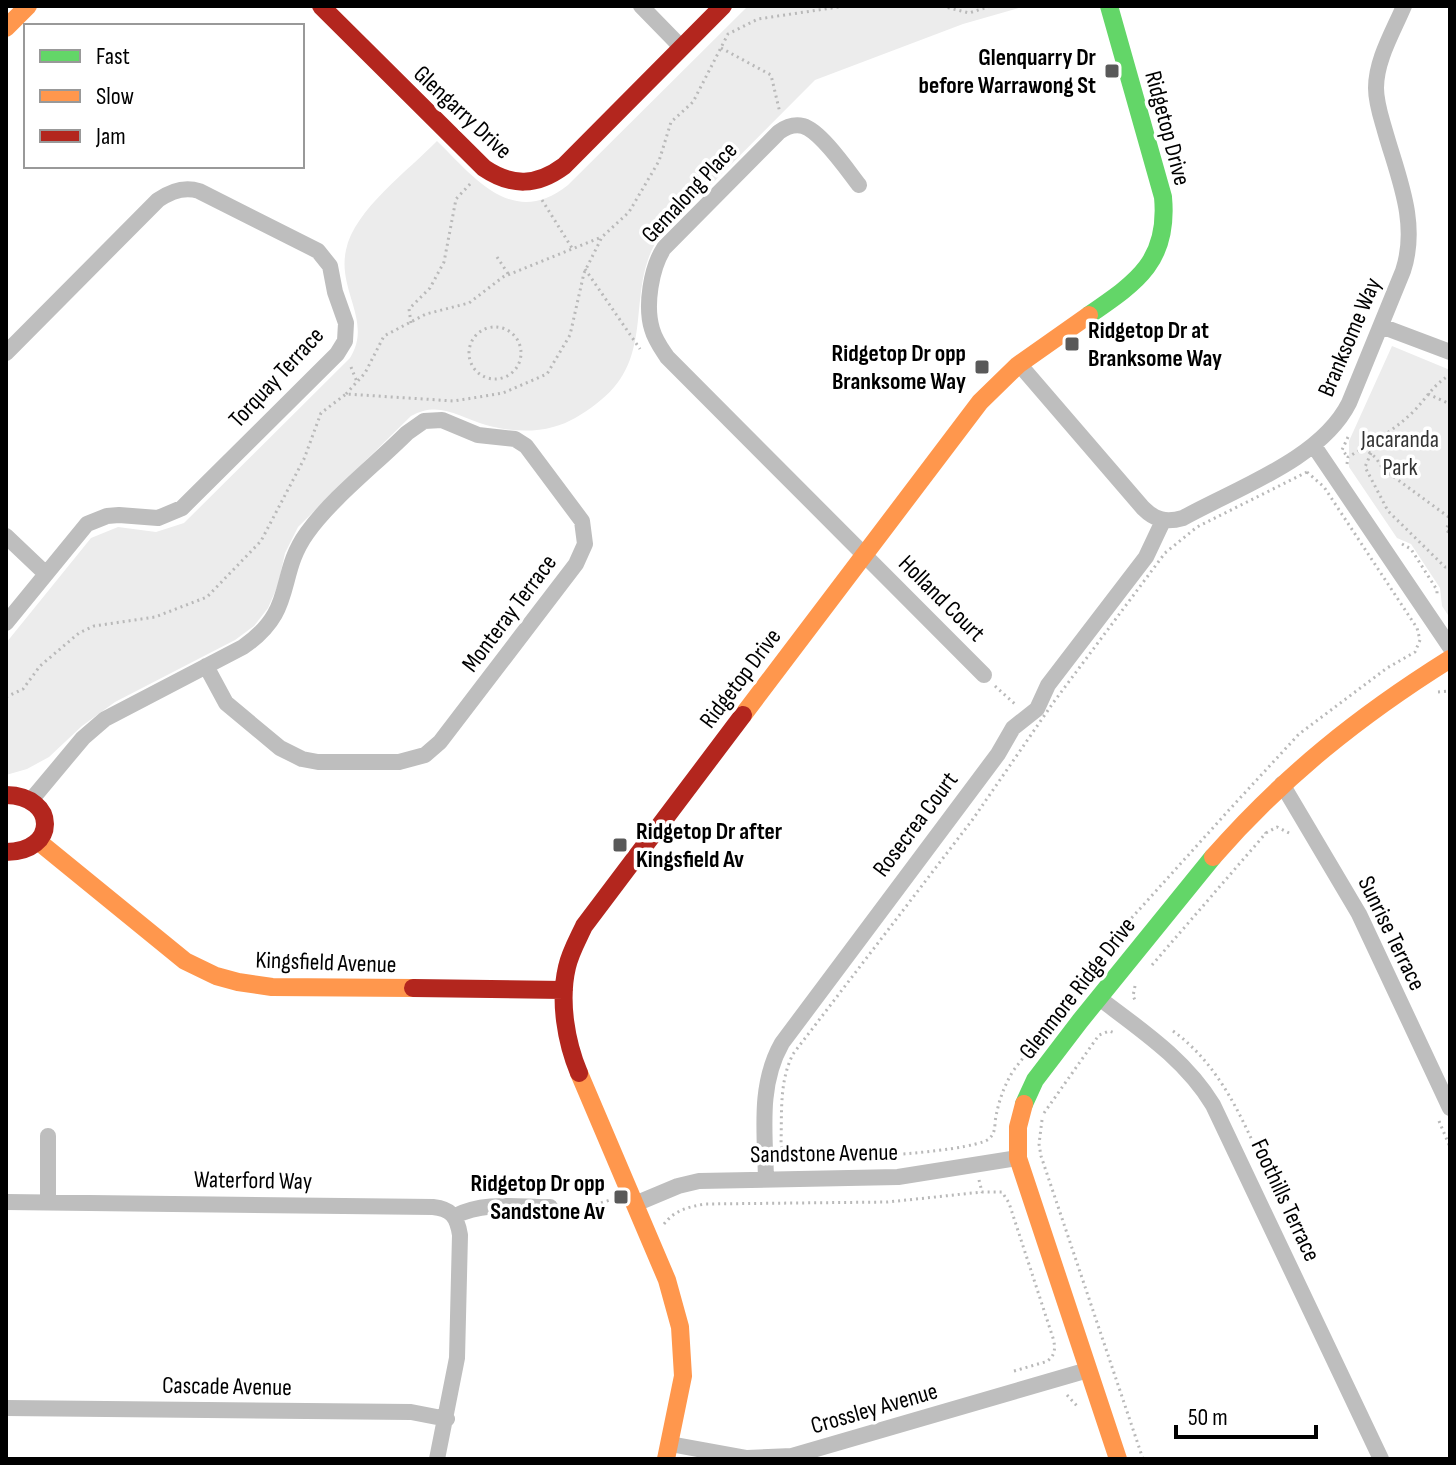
<svg xmlns="http://www.w3.org/2000/svg" width="1456" height="1465" font-family="'Sofia Sans Condensed',sans-serif">
  <style>
    .green { fill: #ececec }
    .lines { fill: none; stroke-linecap: round; stroke-linejoin: round }
    .path { stroke: #b9b9b9; stroke-width: 3; stroke-dasharray: 2 4; stroke-linecap: butt }
    .street { stroke: #bebebe; stroke-width: 16 }
    .fast { stroke: #63d668; stroke-width: 18 }
    .slow { stroke: #ff974d; stroke-width: 18 }
    .jam { stroke: #b3261e; stroke-width: 18 }
    .poi-dot { fill: #595959; stroke: #fff; stroke-width: 3 }
    .labels { text-anchor: middle; stroke-width: 7; stroke-linejoin: round; paint-order: stroke }
    .poi-label { font-size: 24px; font-weight: bold; fill: #000; stroke: #fff; text-anchor: end }
    .street-label { font-size: 24px; fill: #000; stroke: #fff }
    .park-label { font-size: 24px; fill: #333; stroke: #fff }
  </style>
  <rect width="100%" height="100%" fill="#fff"/>
  <path class="green" d="M 748,6 L 1026,6 L 963,24 L 815,80 L 659,237 C 623,292 659,358 596,404 C 583,414 569,423 553,427 C 532,433 507,431 486,425 C 459,417 439,400 411,416 L 298,527 L 285,553 L 278,585 L 268,608 L 254,626 L 235,640 L 115,702 L 82,726 L 49,757 L 27,769 L 6,775 L 6,643 L 91,538 L 118,527 L 156,532 L 184,523 L 350,358 C 373,321 337,291 346,250 C 354,210 409,170 437,141 C 475,178 513,229 568,185 Z
    M 1392,346 L 1450,370 L 1450,618 L 1442,606 L 1440,588 L 1411,544 L 1397,538 L 1349,467 L 1349,441 Z"/>
  <g class="lines">
    <path class="path" d="M 942,6 L 969,13 L 991,6
      M 721,48 L 771,75 L 780,113
      M 542,200 L 572,248
      M 497,257 L 509,275
      M 585,269 L 640,349
      M 411,323 L 409,309 L 430,288 L 444,262 L 456,199 L 472,182
      M469 353a26 26 0 1 1 52 0a26 26 0 1 1-52 0Z
      M 351,367 L 357,382
      M 346,394 L 365,373 L 384,336 L 426,314 L 469,303 L 503,277 L 599,238
      M 1428,394 L 1450,404
      M 1348,437 L 1342,450 L 1348,457
      M 1364,448 L 1376,458 L 1383,469 L 1450,518
      M 1371,453 L 1365,467 L 1388,511 L 1445,567 L 1450,567
      M 1347,464 L 1348,457 C 1372,443 1395,430 1415,410 C 1427,397 1434,384 1450,375
      M 1307,472 L 1324,487 L 1417,628 L 1420,640 L 1415,652 L 1387,668 L 1299,734 L 1229,810 L 1128,922 L 1013,1071 C 1003,1088 998,1103 995,1122 C 995,1129 994,1134 989,1139 C 970,1153 803,1164 783,1151 L 781,1143 C 782,1113 779,1082 793,1054 L 973,819 L 1053,703 L 1165,553 L 1197,527 Z
      M 1450,520 L 1446,530 L 1450,533
      M 1402,544 L 1411,549 L 1437,590 L 1437,595
      M 995,686 L 1016,705
      M 1438,692 L 1450,691
      M 6,697 L 23,689 L 40,666 L 79,633 L 94,626 L 155,617 L 207,597 L 261,541 L 304,459 L 321,413 L 346,394 L 454,401 L 503,393 L 547,374 L 570,335 L 584,273 L 602,237 L 629,212 L 659,161 L 671,122 L 693,102 L 728,34 L 758,19 L 845,6
      M 1266,833 L 1277,827 L 1291,834
      M 1399,954 L 1416,990
      M 1152,965 L 1266,833 L 1265,832
      M 1135,986 L 1133,996 L 1136,1002
      M 1173,1031 C 1220,1065 1242,1118 1265,1169
      M 1044,1113 L 1099,1035 L 1109,1031 L 1115,1033
      M 1042,1120 L 1039,1144 L 1041,1156 L 1143,1459
      M 1439,1121 L 1450,1147
      M 979,1180 L 982,1192 L 1002,1192 L 1009,1203 L 1053,1338 C 1056,1349 1055,1356 1046,1362
      M 566,1208 L 582,1209 L 610,1200
      M 664,1224 C 675,1210 688,1207 705,1204 L 888,1202 L 982,1192
      M 1014,1371 L 1045,1362
      M 1067,1395 L 1077,1406"/>
    <path class="street" d="M 641,6 L 682,48
      M 859,185 C 848,171 821,131 803,126 C 795,124 786,127 779,132 L 664,248 C 651,268 645,306 652,329 C 655,340 661,348 667,357 L 984,675
      M 1381,326 L 1450,352
      M 6,353 L 158,200 C 171,191 184,186 199,191 L 318,251 L 330,266 L 335,292 L 346,323 L 345,341 L 337,354 L 182,508 L 158,518 L 119,515 L 107,516 L 87,524 L 6,623
      M 1019,364 L 1143,508 C 1155,520 1166,523 1183,518 C 1237,488 1321,459 1349,403 L 1403,271 C 1419,223 1398,177 1385,131 C 1381,117 1376,103 1376,88 C 1376,60 1393,32 1404,6
      M 1314,446 L 1450,647
      M 6,536 L 46,574
      M 1282,784 L 1359,914 L 1450,1108
      M 32,799 L 83,738 L 105,719 L 243,647 C 297,610 276,576 307,533 C 332,498 376,464 407,433 L 424,421 L 442,420 L 478,435 L 515,439 L 526,446 L 582,521 L 585,544 L 576,564 L 440,742 L 425,755 L 399,762 L 318,762 L 302,759 L 280,748 L 226,703 L 206,666
      M 1099,998 C 1141,1030 1185,1059 1213,1105 L 1381,1459
      M 48,1136 L 48,1202
      M 766,1179 C 765,1133 758,1085 782,1043 L 998,754 L 1013,728 L 1037,709 L 1048,685 L 1146,557 L 1163,521
      M 6,1202 L 433,1207 C 451,1209 457,1216 460,1235 L 457,1358 L 437,1459
      M 635,1204 L 678,1186 L 699,1181 L 898,1177 L 1018,1158
      M 455,1216 C 484,1201 518,1207 550,1207
      M 6,1408 L 411,1412 L 447,1419
      M 670,1444 L 747,1458 L 792,1456 L 1088,1370"/>
    <path class="fast" d="M 1089,315 C 1137,282 1169,261 1163,197 L 1109,6
      M 1024,1104 L 1035,1080 L 1080,1021 L 1213,857"/>
    <path class="slow" d="M 6,28 L 28,6
      M 743,715 L 980,402 L 1018,365 L 1089,315
      M 39,842 L 185,961 L 216,976 L 238,982 L 272,987 L 413,988
      M 1213,857 C 1284,776 1359,716 1450,659
      M 579,1073 L 667,1280 L 680,1327 L 683,1376 L 666,1459
      M 1024,1104 L 1018,1127 L 1018,1158 L 1118,1459"/>
    <path class="jam" d="M 321,6 L 484,168 C 512,187 537,186 564,166 L 723,6
      M 6,795 C 58,796 58,852 6,852
      M 413,988 L 564,990
      M 579,1073 C 566,1042 559,1001 567,967 C 570,953 578,939 584,926 L 743,715"/>
  </g>
  <g class="poi-dot">
    <rect x="1104" y="63" width="16" height="16" rx="4"/>
    <rect x="1064" y="336" width="16" height="16" rx="4"/>
    <rect x="974" y="359" width="16" height="16" rx="4"/>
    <rect x="612" y="837" width="16" height="16" rx="4"/>
    <rect x="613" y="1189" width="16" height="16" rx="4"/>
  </g>
  <g class="labels">
    <g class="poi-label">
      <text x="1096" y="65">Glenquarry Dr<tspan x="1096" dy="28">before Warrawong St</tspan></text>
      <text x="1088" y="338" text-anchor="start">Ridgetop Dr at<tspan x="1088" dy="28">Branksome Way</tspan></text>
      <text x="966" y="361">Ridgetop Dr opp<tspan x="966" dy="28">Branksome Way</tspan></text>
      <text x="636" y="839" text-anchor="start">Ridgetop Dr after<tspan x="636" dy="28">Kingsfield Av</tspan></text>
      <text x="605" y="1191">Ridgetop Dr opp<tspan x="605" dy="28">Sandstone Av</tspan></text>
    </g>
    <g class="street-label">
      <text transform="translate(463 112) rotate(43)" y="8">Glengarry Drive</text>
      <text transform="translate(1168 128) rotate(75)" y="8">Ridgetop Drive</text>
      <text transform="translate(689 192) rotate(-47)" y="8">Gemalong Place</text>
      <text transform="translate(1349 337) rotate(-67)" y="8">Branksome Way</text>
      <text transform="translate(276 377) rotate(-47)" y="8">Torquay Terrace</text>
      <text transform="translate(942 598) rotate(45)" y="8">Holland Court</text>
      <text transform="translate(509 613) rotate(-53)" y="8">Monteray Terrace</text>
      <text transform="translate(740 678) rotate(-53)" y="8">Ridgetop Drive</text>
      <text transform="translate(915 824) rotate(-53)" y="8">Rosecrea Court</text>
      <text transform="translate(1392 933) rotate(64)" y="8">Sunrise Terrace</text>
      <text transform="translate(326 962) rotate(2)" y="8">Kingsfield Avenue</text>
      <text transform="translate(1077 988) rotate(-52)" y="8">Glenmore Ridge Drive</text>
      <text transform="translate(824 1153) rotate(-1)" y="8">Sandstone Avenue</text>
      <text transform="translate(253 1180) rotate(1)" y="8">Waterford Way</text>
      <text transform="translate(1286 1200) rotate(65)" y="8">Foothills Terrace</text>
      <text transform="translate(227 1386) rotate(1)" y="8">Cascade Avenue</text>
      <text transform="translate(874 1408) rotate(-16)" y="8">Crossley Avenue</text>
    </g>
    <g class="park-label">
      <text x="1400" y="447">Jacaranda<tspan x="1400" dy="28">Park</tspan></text>
    </g>
  </g>
  <rect width="1456" height="1465" fill="none" stroke="#000000" stroke-width="16"/>
  <rect x="24" y="24" width="280" height="144" fill="#ffffff" stroke="#999999" stroke-width="2"/>
  <rect x="40" y="50" width="40" height="12" fill="#63d668" stroke="#999999" stroke-width="2"/>
  <text x="96" y="64" font-size="24" fill="#000000">Fast</text>
  <rect x="40" y="90" width="40" height="12" fill="#ff974d" stroke="#999999" stroke-width="2"/>
  <text x="96" y="104" font-size="24" fill="#000000">Slow</text>
  <rect x="40" y="130" width="40" height="12" fill="#b3261e" stroke="#999999" stroke-width="2"/>
  <text x="96" y="144" font-size="24" fill="#000000">Jam</text>
  <path d="M1176 1425v12h140v-12" fill="none" stroke="#000000" stroke-width="4"/>
  <text x="1188" y="1425" font-size="24" fill="#000000" stroke="#ffffff" stroke-width="6" paint-order="stroke">50 m</text>
</svg>
